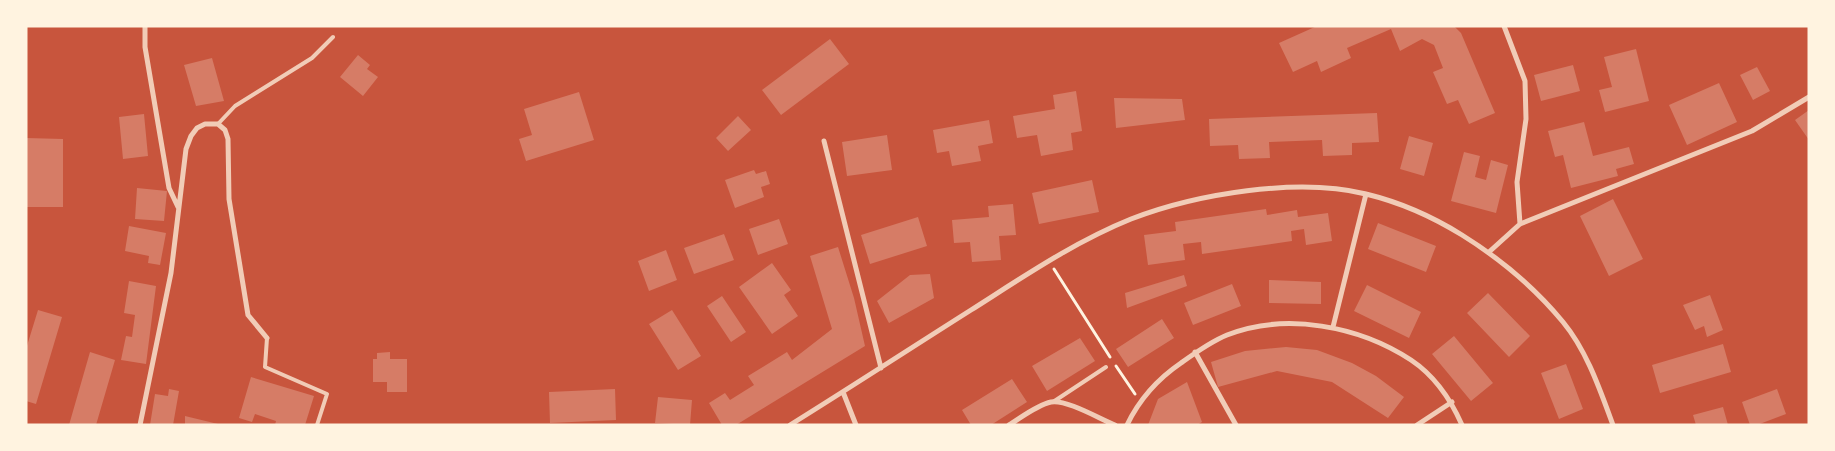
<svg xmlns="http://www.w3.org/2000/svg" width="1835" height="451" font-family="Helvetica,sans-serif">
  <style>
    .building { fill: #d67c66 }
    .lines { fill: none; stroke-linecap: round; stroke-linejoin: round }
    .path { stroke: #fff3e0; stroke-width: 3 }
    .service { stroke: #f1ccb7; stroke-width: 4 }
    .minor { stroke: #f1ccb7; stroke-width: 5 }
  </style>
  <rect width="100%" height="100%" fill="#c8553d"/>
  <path class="building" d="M 1317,26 L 1454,26 L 1461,33 L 1495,113 L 1469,124 L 1458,100 L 1447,104 L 1433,72 L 1443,68 L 1434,45 L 1422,39 L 1400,51 L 1391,29 L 1347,48 L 1351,58 L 1321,72 L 1317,61 L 1293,72 L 1279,43 Z
    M 830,39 L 849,64 L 781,115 L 762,90 Z
    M 1636,49 L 1649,101 L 1605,112 L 1599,90 L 1612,87 L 1604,57 Z
    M 358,55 L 370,65 L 367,69 L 378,77 L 363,96 L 340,77 Z
    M 212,58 L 224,101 L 196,106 L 184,65 Z
    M 1573,65 L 1580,91 L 1541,101 L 1534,75 Z
    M 1757,67 L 1770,91 L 1753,100 L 1740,75 Z
    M 1719,83 L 1737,122 L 1687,145 L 1669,105 Z
    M 1076,91 L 1082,131 L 1071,133 L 1073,150 L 1041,156 L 1037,135 L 1017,138 L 1013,116 L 1055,109 L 1053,95 Z
    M 579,92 L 594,140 L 526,161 L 519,139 L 532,135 L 524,109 Z
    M 1114,98 L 1182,99 L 1185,120 L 1116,128 Z
    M 1809,110 L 1809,140 L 1795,120 Z
    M 1377,113 L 1379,142 L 1352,143 L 1352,155 L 1323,156 L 1322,140 L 1269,142 L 1270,158 L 1239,159 L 1238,145 L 1210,146 L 1209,119 Z
    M 144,114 L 148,156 L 123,159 L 119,117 Z
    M 738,116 L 751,130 L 728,151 L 716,138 Z
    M 989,120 L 993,143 L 978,146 L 981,161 L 952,166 L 949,151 L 937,153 L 933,130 Z
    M 1584,122 L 1593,156 L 1629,147 L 1634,164 L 1616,169 L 1618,176 L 1571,188 L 1563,155 L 1555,157 L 1548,131 Z
    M 887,135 L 892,170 L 847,176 L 842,142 Z
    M 1409,136 L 1433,143 L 1424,176 L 1400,169 Z
    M 26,138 L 63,139 L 63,207 L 26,207 Z
    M 1464,152 L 1480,156 L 1475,177 L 1486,180 L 1491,160 L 1508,165 L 1496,213 L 1451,201 Z
    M 754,170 L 756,174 L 766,171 L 770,184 L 761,187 L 764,197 L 735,208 L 725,180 Z
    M 1092,180 L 1099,212 L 1039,224 L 1032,193 Z
    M 137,188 L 167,191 L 164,221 L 135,219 Z
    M 1613,199 L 1643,259 L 1609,276 L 1580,216 Z
    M 1013,204 L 1016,235 L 999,236 L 1001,260 L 972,262 L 970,242 L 954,243 L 952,220 L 989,217 L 988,206 Z
    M 1266,209 L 1267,215 L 1297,210 L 1298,217 L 1328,213 L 1332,241 L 1306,245 L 1304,229 L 1291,231 L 1292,241 L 1202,254 L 1201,242 L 1183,244 L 1185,260 L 1148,265 L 1144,235 L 1176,231 L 1175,222 Z
    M 918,217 L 927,246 L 870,264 L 861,235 Z
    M 779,219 L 788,244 L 758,255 L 749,229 Z
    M 1378,223 L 1436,246 L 1426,272 L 1368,249 Z
    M 129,226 L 166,233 L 160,265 L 148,263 L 149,256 L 125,251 Z
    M 724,234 L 734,260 L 694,274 L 684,248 Z
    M 838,247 L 854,298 L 865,346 L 736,425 L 722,425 L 709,403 L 725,393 L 730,400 L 754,385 L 748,376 L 787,352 L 792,360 L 832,329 L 810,256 Z
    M 666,250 L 677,280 L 649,291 L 638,261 Z
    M 772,263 L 791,290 L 784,295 L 798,316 L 772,334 L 739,287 Z
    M 930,274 L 934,298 L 889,323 L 877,301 L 910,275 Z
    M 1184,275 L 1187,286 L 1127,308 L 1125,293 Z
    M 1269,280 L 1321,282 L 1321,304 L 1269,303 Z
    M 129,281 L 156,286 L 146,364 L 121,360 L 126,336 L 132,337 L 135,315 L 124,313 Z
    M 1232,284 L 1241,306 L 1193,325 L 1184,303 Z
    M 1367,285 L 1421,312 L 1409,338 L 1354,311 Z
    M 1488,293 L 1530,336 L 1509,357 L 1467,313 Z
    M 1710,295 L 1723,330 L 1707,337 L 1704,326 L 1695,330 L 1683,305 Z
    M 722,296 L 746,332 L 731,342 L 707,306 Z
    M 38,310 L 62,317 L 36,404 L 26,401 L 26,349 Z
    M 672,310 L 701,356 L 678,370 L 649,324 Z
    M 1162,319 L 1174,338 L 1128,367 L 1116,349 Z
    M 1454,336 L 1493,383 L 1471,401 L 1432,354 Z
    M 1080,338 L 1095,361 L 1047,391 L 1032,366 Z
    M 1723,344 L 1731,372 L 1660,393 L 1652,365 Z
    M 1286,347 L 1317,350 L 1352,363 L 1376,376 L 1404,397 L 1388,418 L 1332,382 L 1277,371 L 1218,387 L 1211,362 L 1245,351 Z
    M 90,352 L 115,360 L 96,425 L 69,425 Z
    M 390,352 L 390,359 L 407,359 L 407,392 L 387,392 L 387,382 L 373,382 L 373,359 L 377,359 L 377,353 Z
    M 1566,364 L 1583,409 L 1559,419 L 1541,373 Z
    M 251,377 L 314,396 L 305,425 L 275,425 L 276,421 L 255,414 L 252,422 L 239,418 Z
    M 1012,379 L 1027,402 L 991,425 L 971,425 L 962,410 Z
    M 1187,382 L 1202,422 L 1197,425 L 1148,425 L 1158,399 Z
    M 169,389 L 179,391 L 173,425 L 150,425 L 155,394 L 168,396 Z
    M 615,389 L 616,420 L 550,423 L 549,392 Z
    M 1777,389 L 1786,414 L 1757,425 L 1750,425 L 1742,402 Z
    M 658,397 L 692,400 L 690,425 L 655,423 Z
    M 1723,407 L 1728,425 L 1696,425 L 1693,415 Z
    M 185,416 L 218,424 L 218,425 L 185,425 Z"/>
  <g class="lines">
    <path class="path" d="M 1054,269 L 1110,357
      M 1116,366 L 1135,394"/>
    <path class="service" d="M 218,124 L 235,106 L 312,58 L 333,37
      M 267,338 L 265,367 L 327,394 L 317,425
      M 1053,402 L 1106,367"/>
    <path class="minor" d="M 145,26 L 145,47 L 169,188 L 178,207
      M 1504,26 L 1525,81 L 1526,119 L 1517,182 L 1520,224
      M 824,141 L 881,368
      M 1489,252 L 1520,224 L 1752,131 L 1809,97
      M 1333,327 L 1366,194
      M 1195,352 L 1236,425
      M 843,392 L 856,425
      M 140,425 L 171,273 L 186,149 L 191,136 L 197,128 L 205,124 L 218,124 L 225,130 L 228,139 L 229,199 L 248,315 L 267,338
      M 790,425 C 851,387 911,348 971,310 C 1023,277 1074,242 1131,219 C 1196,194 1297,177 1366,194 C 1399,202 1433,217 1462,235 C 1499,258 1535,288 1563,322 C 1587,351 1600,390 1613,425
      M 1009,425 C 1022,417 1037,405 1051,402 C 1066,399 1100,419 1115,425
      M 1127,425 C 1139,400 1159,378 1181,363 C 1195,353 1210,342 1227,335 C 1286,312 1359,326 1411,360 C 1435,376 1451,400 1462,425
      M 1417,425 L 1452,402"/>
  </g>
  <rect width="1835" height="451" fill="none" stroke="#fff3e0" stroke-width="55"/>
</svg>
